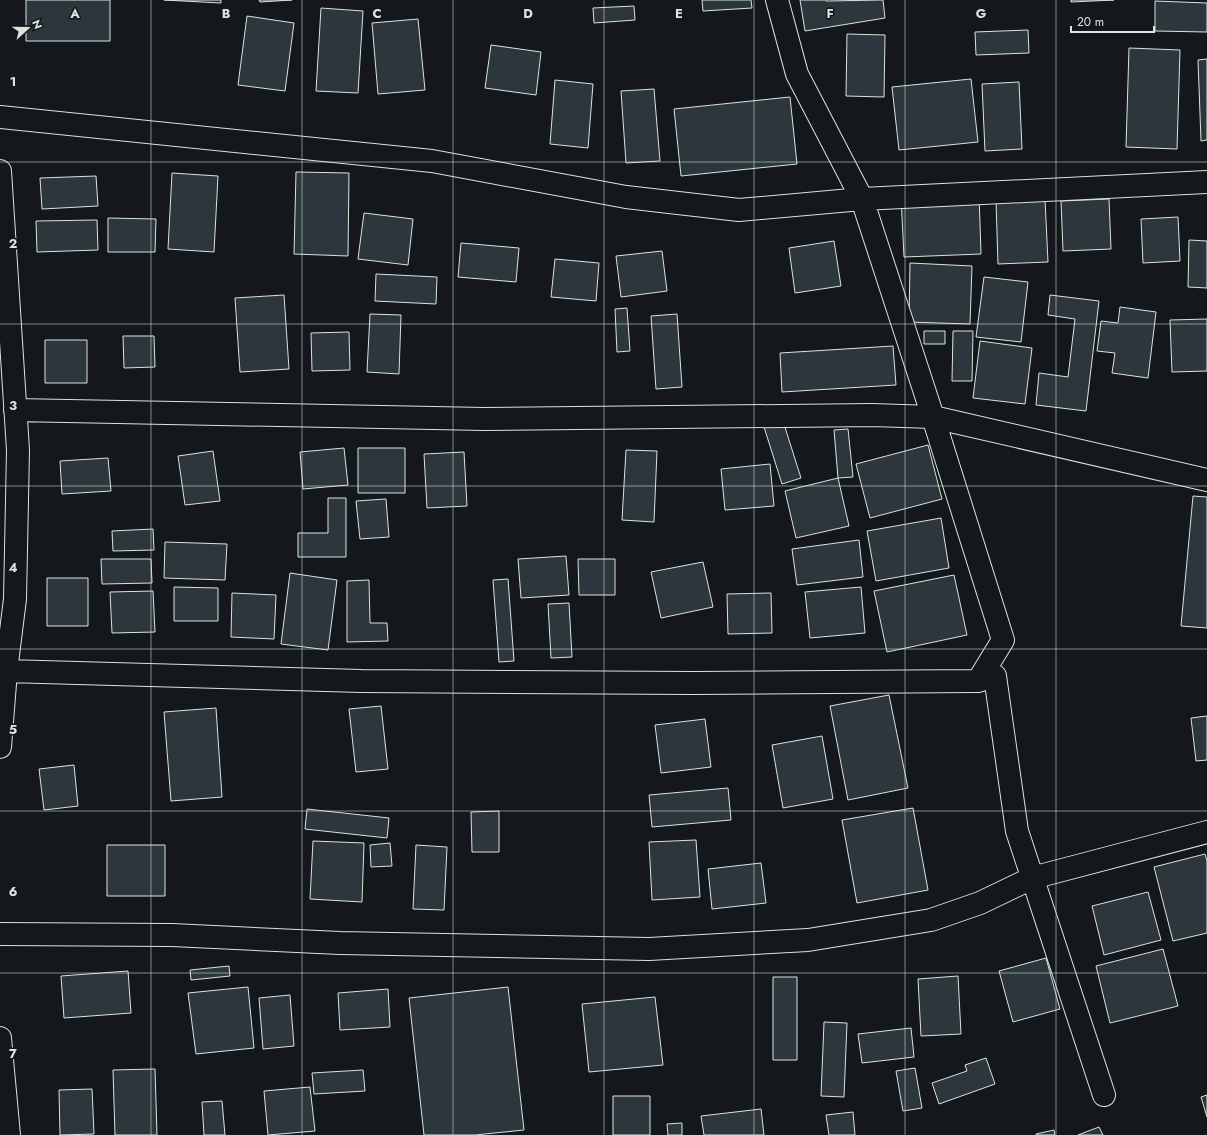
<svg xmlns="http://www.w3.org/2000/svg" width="1207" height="1135" font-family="Jost,sans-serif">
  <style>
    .building { fill: #2c363c; stroke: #d8e6dc }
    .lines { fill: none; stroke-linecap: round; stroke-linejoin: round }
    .minor-casing { stroke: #d8e6dc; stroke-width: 24 }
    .minor { stroke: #14181c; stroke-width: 22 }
    .grid { fill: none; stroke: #d8e6dc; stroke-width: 1; stroke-opacity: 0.55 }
    .grid-label { font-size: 13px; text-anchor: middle; font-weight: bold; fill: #d8e6dc; stroke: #14181c; stroke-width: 3; stroke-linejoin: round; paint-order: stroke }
  </style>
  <rect width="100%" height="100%" fill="#14181c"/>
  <path class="building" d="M 26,0 L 110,0 L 110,41 L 26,41 Z
    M 164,0 L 221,0 L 221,3 Z
    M 259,0 L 292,0 L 260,2 Z
    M 702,0 L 751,0 L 752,8 L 703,11 Z
    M 800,0 L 826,0 L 826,1 L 883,0 L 885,18 L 805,31 Z
    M 1071,0 L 1114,0 L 1071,2 Z
    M 1155,1 L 1207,3 L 1207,32 L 1155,31 Z
    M 634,6 L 635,20 L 594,23 L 593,8 Z
    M 321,8 L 363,11 L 358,93 L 316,91 Z
    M 247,16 L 294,23 L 285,91 L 238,85 Z
    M 418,19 L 425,90 L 378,94 L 372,23 Z
    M 1028,30 L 1029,53 L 976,55 L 975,32 Z
    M 847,34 L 885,35 L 884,97 L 846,96 Z
    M 491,45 L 541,52 L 536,95 L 485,88 Z
    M 1129,48 L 1180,50 L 1177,149 L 1126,147 Z
    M 1207,59 L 1207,140 L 1201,141 L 1198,60 Z
    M 971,79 L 978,142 L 899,150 L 892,87 Z
    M 555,80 L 593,84 L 588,148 L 550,144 Z
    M 1019,82 L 1022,149 L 985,151 L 982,84 Z
    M 654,89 L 660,161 L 626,163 L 621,91 Z
    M 790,97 L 797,164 L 681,176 L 674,109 Z
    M 296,172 L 349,173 L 348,256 L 294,254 Z
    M 172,173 L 218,176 L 214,252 L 168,249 Z
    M 96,176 L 98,206 L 42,209 L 40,178 Z
    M 979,194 L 981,254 L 904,257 L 901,197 Z
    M 1045,199 L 1048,262 L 998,264 L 996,201 Z
    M 1109,199 L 1111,249 L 1063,251 L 1061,201 Z
    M 364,213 L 413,219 L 408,265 L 358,259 Z
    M 1178,217 L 1180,261 L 1143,263 L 1141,219 Z
    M 108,218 L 156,219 L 155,252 L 108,252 Z
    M 97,220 L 98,250 L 37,252 L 36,221 Z
    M 1189,240 L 1207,241 L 1207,288 L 1188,287 Z
    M 834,241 L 841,286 L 795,293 L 789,248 Z
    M 461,243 L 519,248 L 516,282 L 458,277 Z
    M 662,251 L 667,291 L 621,297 L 616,256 Z
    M 555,259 L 599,263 L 596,301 L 551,297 Z
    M 910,263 L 972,266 L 970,324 L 909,322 Z
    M 376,274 L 437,277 L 436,304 L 375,301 Z
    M 984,277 L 1028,282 L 1021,342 L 976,337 Z
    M 284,295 L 289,369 L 240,372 L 235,298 Z
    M 1050,295 L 1099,301 L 1086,411 L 1036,405 L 1039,373 L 1068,377 L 1075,319 L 1048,315 Z
    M 1120,307 L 1156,312 L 1148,378 L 1112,373 L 1115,353 L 1097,351 L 1101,321 L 1118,323 Z
    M 627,308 L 630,351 L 617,352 L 615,309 Z
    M 370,314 L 401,315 L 399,374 L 367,372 Z
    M 677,314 L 682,387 L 656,389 L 651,316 Z
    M 1207,319 L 1207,371 L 1172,372 L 1170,320 Z
    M 924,331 L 945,331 L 945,344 L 924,344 Z
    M 953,331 L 973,331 L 972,381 L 952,381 Z
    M 349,332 L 350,370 L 312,371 L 311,333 Z
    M 123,336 L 154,336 L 155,367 L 124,368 Z
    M 45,340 L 87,340 L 87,383 L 45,383 Z
    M 980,341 L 1032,348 L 1025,404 L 973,398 Z
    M 893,346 L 896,385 L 782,392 L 780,353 Z
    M 783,421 L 801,478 L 782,484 L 764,427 Z
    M 848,429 L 853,477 L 838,478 L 834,430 Z
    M 928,445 L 942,499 L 870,518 L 856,464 Z
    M 344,448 L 348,485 L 303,489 L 300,452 Z
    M 358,448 L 405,448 L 405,493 L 358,493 Z
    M 626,450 L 657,451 L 654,522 L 622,520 Z
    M 213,451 L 220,501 L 185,505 L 178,456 Z
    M 464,452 L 467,506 L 427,508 L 424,454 Z
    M 108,458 L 111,491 L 62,494 L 60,461 Z
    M 770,464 L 774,506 L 725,510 L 721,469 Z
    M 838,478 L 849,526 L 796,538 L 785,491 Z
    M 1193,496 L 1207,497 L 1207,628 L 1181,626 Z
    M 328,498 L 346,498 L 346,557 L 298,557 L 298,533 L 328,533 Z
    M 386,499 L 389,537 L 360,539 L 356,501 Z
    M 941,518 L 949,568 L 876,581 L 867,531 Z
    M 153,529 L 154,550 L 113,551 L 112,531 Z
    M 859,540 L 863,577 L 797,585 L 792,549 Z
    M 165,542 L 227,544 L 225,580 L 164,578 Z
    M 566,556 L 569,595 L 521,598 L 518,559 Z
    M 101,559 L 151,559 L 152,583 L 102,584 Z
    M 578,559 L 615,559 L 615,595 L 579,595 Z
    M 703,562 L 713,607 L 661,618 L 651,572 Z
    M 290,573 L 337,580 L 328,650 L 281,644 Z
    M 954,575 L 967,635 L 887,652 L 874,591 Z
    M 47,578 L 88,578 L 88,626 L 47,626 Z
    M 508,579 L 514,661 L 499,662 L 493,580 Z
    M 369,580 L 370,623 L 387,623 L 388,641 L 347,642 L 347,581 Z
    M 174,587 L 218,588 L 218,621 L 174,621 Z
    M 861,587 L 865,633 L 810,638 L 805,592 Z
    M 153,591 L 155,632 L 112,633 L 110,592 Z
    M 232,593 L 276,595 L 274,639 L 231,637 Z
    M 771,593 L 772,633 L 728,634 L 727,594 Z
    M 569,603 L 572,657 L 551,658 L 548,604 Z
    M 889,695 L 908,788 L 848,800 L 830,706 Z
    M 381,706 L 388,769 L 356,772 L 349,709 Z
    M 216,708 L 222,797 L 171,801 L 164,712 Z
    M 1207,716 L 1207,760 L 1196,761 L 1191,718 Z
    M 705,719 L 711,767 L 661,773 L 655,725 Z
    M 822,736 L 833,799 L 783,808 L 772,745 Z
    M 74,765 L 78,806 L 44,810 L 39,769 Z
    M 728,788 L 731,820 L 652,827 L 649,795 Z
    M 913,808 L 928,890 L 857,903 L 842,820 Z
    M 307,809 L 389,818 L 387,838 L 305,829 Z
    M 499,811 L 499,852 L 472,852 L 471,812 Z
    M 696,840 L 700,897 L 652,900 L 649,842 Z
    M 313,841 L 364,843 L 362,902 L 310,899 Z
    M 390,843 L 392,866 L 371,867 L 370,845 Z
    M 107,845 L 165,845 L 165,896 L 107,896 Z
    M 416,845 L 447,847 L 444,910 L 413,909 Z
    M 1205,854 L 1207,861 L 1207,933 L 1173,941 L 1154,867 Z
    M 761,863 L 766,903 L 712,909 L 708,869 Z
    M 1148,892 L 1161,940 L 1104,955 L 1092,906 Z
    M 1163,949 L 1178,1006 L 1110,1023 L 1096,966 Z
    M 1046,958 L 1060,1009 L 1013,1022 L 999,971 Z
    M 229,966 L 230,976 L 191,980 L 190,970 Z
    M 128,971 L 131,1013 L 64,1018 L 61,976 Z
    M 958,976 L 961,1034 L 921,1036 L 918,979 Z
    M 773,977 L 797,977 L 797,1060 L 773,1060 Z
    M 248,987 L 254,1048 L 196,1054 L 188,993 Z
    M 508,987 L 524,1130 L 475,1135 L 424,1135 L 409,998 Z
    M 388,989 L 390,1027 L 340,1030 L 338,993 Z
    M 290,995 L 294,1046 L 263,1049 L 259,998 Z
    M 655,997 L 663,1065 L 589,1072 L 582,1004 Z
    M 824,1022 L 847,1023 L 844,1097 L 821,1096 Z
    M 911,1028 L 914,1057 L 862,1063 L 858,1034 Z
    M 986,1058 L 995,1084 L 939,1104 L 932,1083 L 967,1071 L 965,1065 Z
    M 915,1068 L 922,1108 L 903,1111 L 896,1071 Z
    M 155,1069 L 157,1135 L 115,1135 L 113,1070 Z
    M 363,1070 L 365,1091 L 314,1094 L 312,1073 Z
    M 310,1087 L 315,1131 L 268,1135 L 264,1091 Z
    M 92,1089 L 94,1134 L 60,1135 L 59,1090 Z
    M 1207,1095 L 1207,1117 L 1201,1097 Z
    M 613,1096 L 650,1096 L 650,1135 L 613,1135 Z
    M 222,1101 L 225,1135 L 204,1135 L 202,1102 Z
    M 761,1109 L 764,1135 L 704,1135 L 701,1116 Z
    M 853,1112 L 855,1135 L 829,1135 L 826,1115 Z
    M 682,1123 L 682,1135 L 668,1135 L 667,1124 Z
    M 1099,1127 L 1103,1135 L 1078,1135 Z
    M 1054,1130 L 1055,1135 L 1036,1135 L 1036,1134 Z"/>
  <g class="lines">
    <g class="minor-casing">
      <path id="minor" d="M 0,117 L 432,161 L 626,197 L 739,210 L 862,199 L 1207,182
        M 0,171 L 18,450 L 15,599 L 6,671 L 0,747
        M 15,410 L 484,419 L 872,415 L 933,417 L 1207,480
        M 6,671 L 361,681 L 694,683 L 978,681 L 1003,640 L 933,417 L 862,199 L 797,74 L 777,0
        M 978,681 L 995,676 L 1017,831 L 1104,1095
        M 0,934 L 172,935 L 340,943 L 649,949 L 808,940 L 931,920 L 980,903 L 1032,878 L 1207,832
        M 0,1038 L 9,1135"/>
    </g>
    <use href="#minor" class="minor"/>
  </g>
  <path class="grid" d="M 151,0 L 151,1135M 302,0 L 302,1135M 453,0 L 453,1135M 604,0 L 604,1135M 754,0 L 754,1135M 905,0 L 905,1135M 1056,0 L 1056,1135M 0,162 L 1207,162M 0,324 L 1207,324M 0,486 L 1207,486M 0,649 L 1207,649M 0,811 L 1207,811M 0,973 L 1207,973"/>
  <g class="grid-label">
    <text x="75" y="18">A</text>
    <text x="226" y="18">B</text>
    <text x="377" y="18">C</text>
    <text x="528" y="18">D</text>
    <text x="679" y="18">E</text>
    <text x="830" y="18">F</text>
    <text x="981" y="18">G</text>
    <text x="13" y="86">1</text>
    <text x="13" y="248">2</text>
    <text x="13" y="410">3</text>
    <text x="13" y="572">4</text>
    <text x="13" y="734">5</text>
    <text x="13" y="896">6</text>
    <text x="13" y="1058">7</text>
  </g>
  <g transform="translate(28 28) rotate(69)" stroke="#14181c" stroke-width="3" paint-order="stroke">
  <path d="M0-3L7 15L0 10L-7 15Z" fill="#d8e6dc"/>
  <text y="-6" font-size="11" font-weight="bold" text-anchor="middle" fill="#d8e6dc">N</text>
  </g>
  <path d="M1071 26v6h83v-6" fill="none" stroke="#d8e6dc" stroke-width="2"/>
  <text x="1077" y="26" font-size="12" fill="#d8e6dc" stroke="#14181c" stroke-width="3" paint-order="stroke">20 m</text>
</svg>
